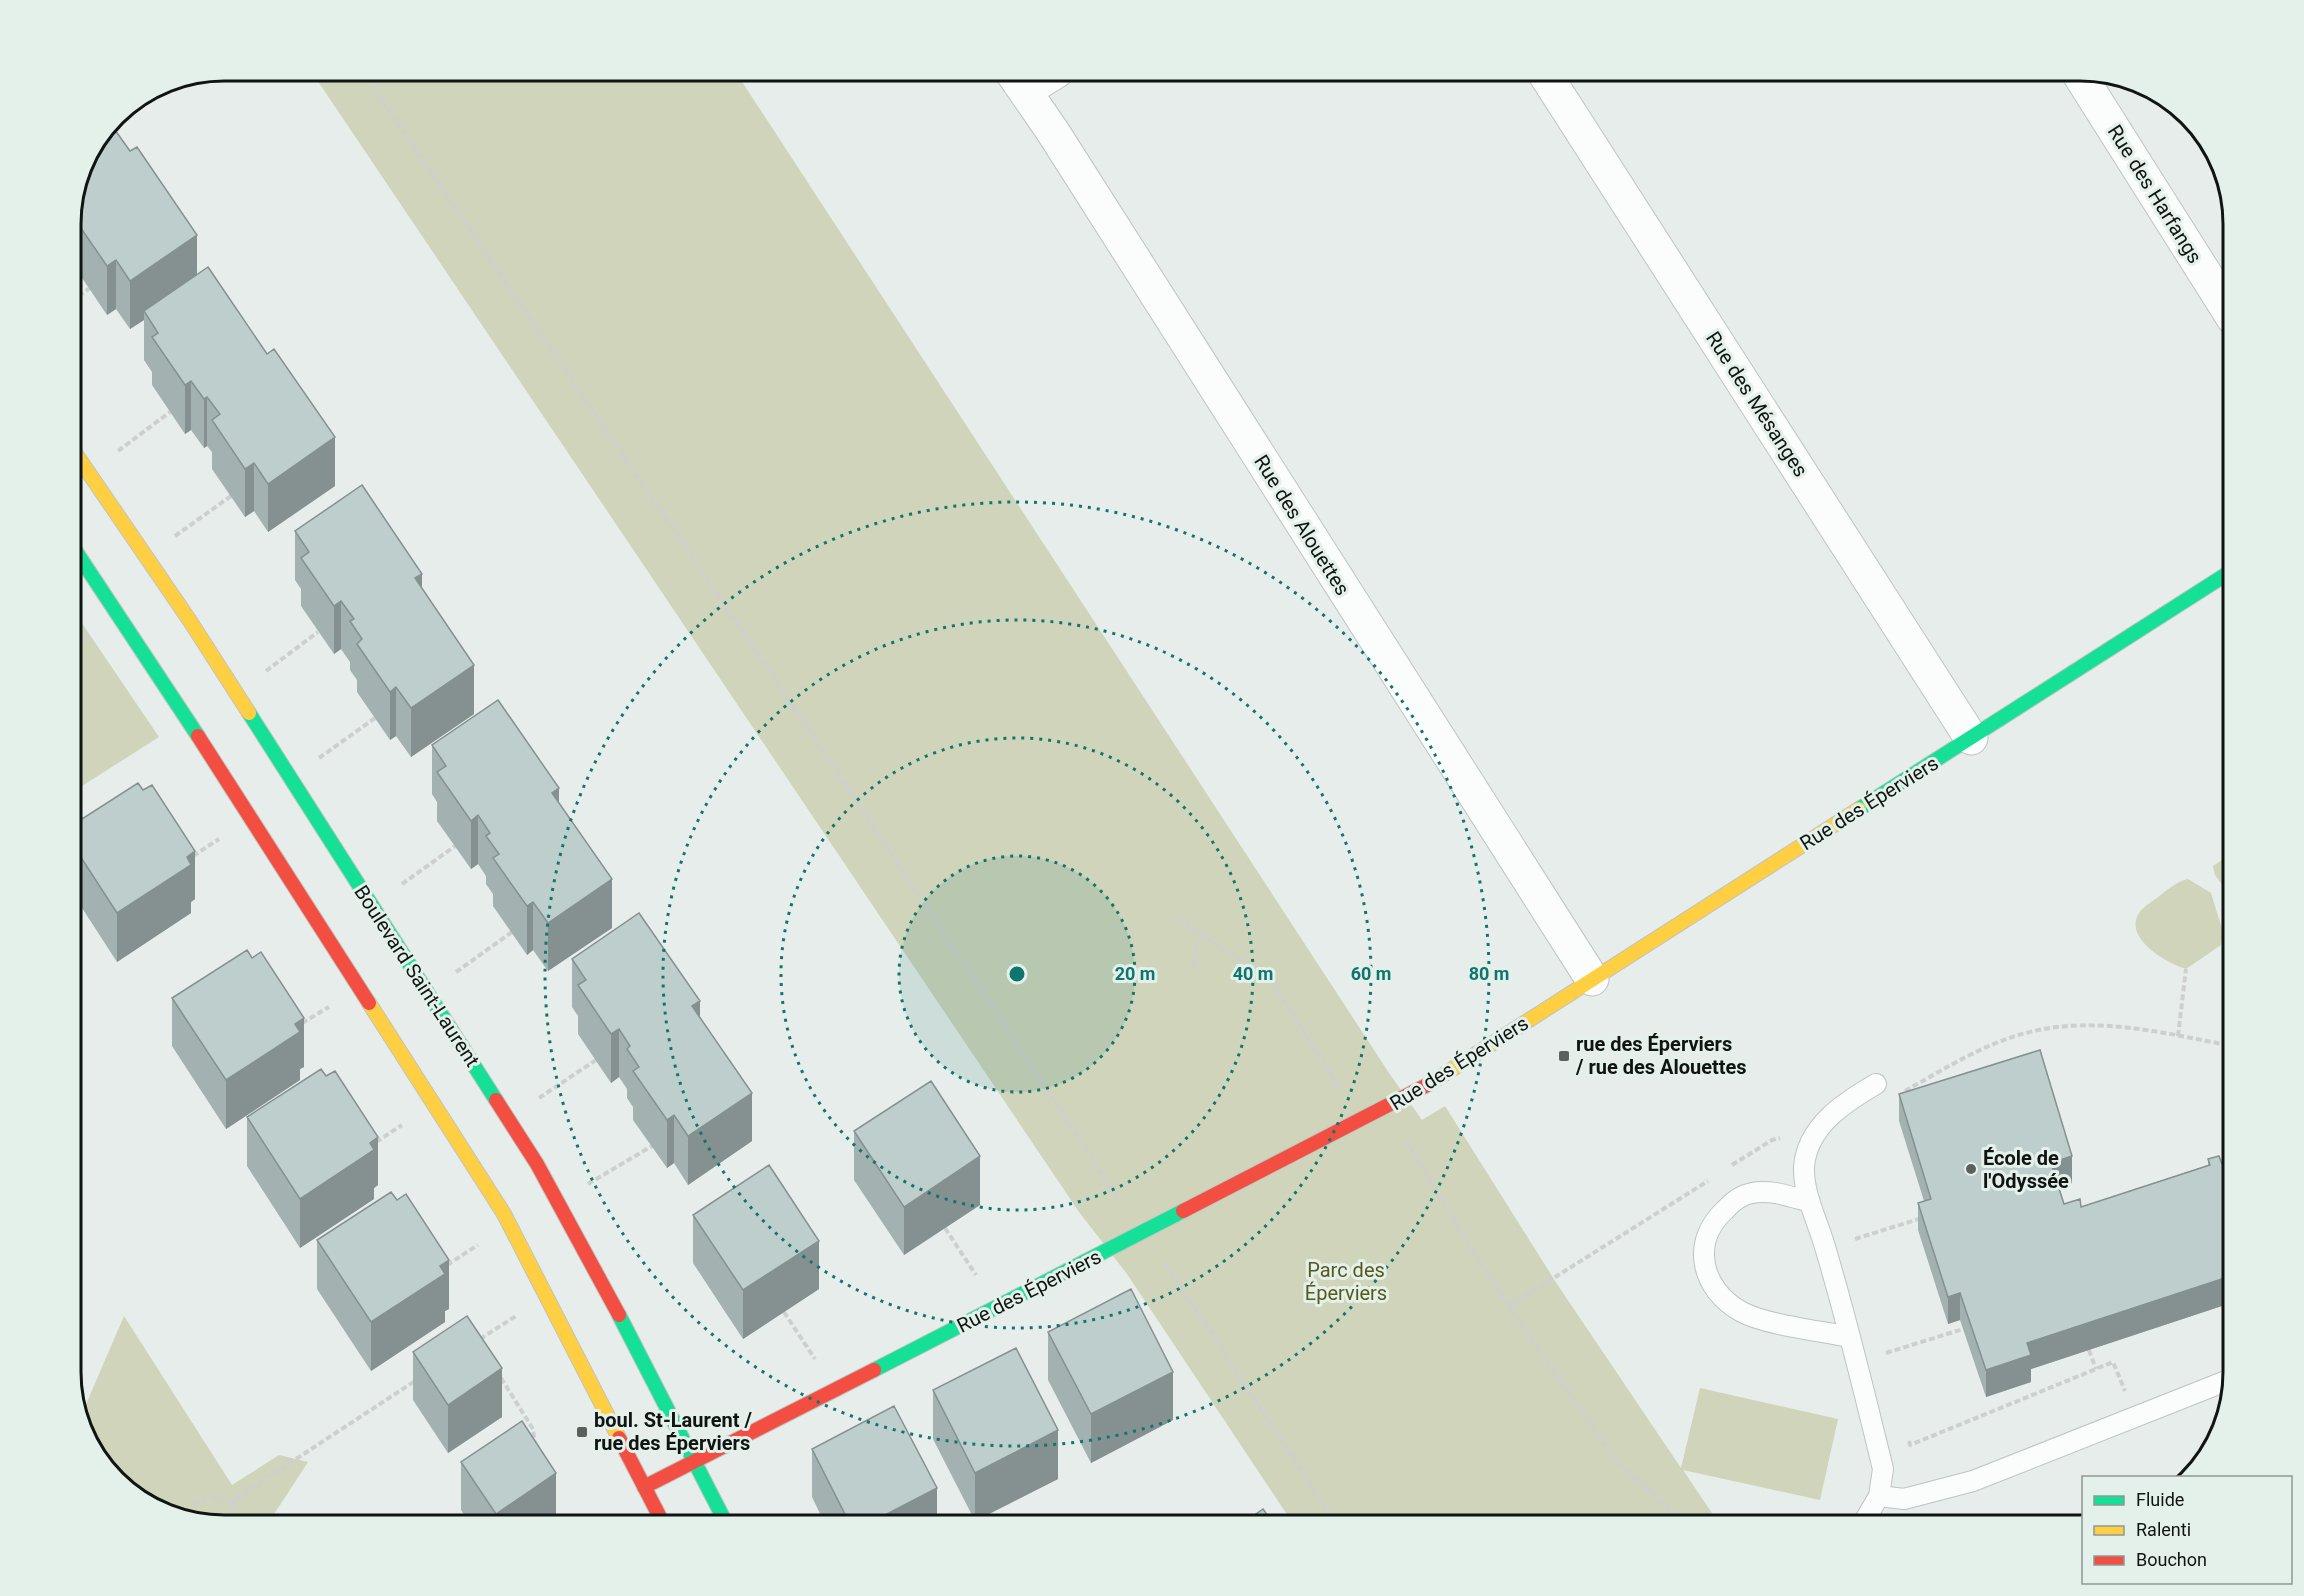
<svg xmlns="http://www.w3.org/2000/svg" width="2304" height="1596" font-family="Roboto,sans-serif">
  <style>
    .green { fill: #d0d4ba }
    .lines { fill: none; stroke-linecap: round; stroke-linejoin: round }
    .lane-casing { stroke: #bfc4c2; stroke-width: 22 }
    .street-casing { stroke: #bfc4c2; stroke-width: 35 }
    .fast-casing { stroke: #bfc4c2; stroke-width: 16 }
    .slow-casing { stroke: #bfc4c2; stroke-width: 16 }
    .jam-casing { stroke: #bfc4c2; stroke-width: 16 }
    .path { stroke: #ced0d0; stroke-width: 4; stroke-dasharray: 6 3; stroke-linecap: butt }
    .lane { stroke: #fbfcfc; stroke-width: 20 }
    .street { stroke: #fbfcfc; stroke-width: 33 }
    .fast { stroke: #16e098; stroke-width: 14 }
    .slow { stroke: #ffcf43; stroke-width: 14 }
    .jam { stroke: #f24e42; stroke-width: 14 }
    .wall { fill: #a3b1b0 }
    .shaded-wall { fill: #859090 }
    .building { fill: #bececd; stroke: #859090; stroke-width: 1.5 }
    .ring { fill: none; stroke: #0f766e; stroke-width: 3; stroke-dasharray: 3 6 }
    .poi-dot { fill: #5b605e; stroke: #e4f0ea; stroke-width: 2 }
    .labels { text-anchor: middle; stroke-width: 6; stroke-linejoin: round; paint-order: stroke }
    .street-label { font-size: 20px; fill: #101413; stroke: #e4f0ea }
    .poi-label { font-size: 20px; font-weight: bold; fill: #101413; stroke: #e4f0ea; text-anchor: start }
    .park-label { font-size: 20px; fill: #58581c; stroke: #e4f0ea }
    .rim { fill: none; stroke: #101413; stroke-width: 3 }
    .centre { fill: #0f766e; stroke: #e4f0ea; stroke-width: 3 }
    .ring-label { font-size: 18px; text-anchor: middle; font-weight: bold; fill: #0f766e; stroke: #e4f0ea; stroke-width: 6; stroke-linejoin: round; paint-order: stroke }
  </style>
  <rect width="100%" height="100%" fill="#e7edea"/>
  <path class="green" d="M 311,71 L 735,71 L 1389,1073 L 1422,1120 L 1445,1106 L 1557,1284 L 1681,1468 L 1700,1388 L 1838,1419 L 1820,1500 L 1683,1470 L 1720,1525 L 1294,1525 L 1127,1274 L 1079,1212 Z
    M 71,607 L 159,737 L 71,793 Z
    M 2233,853 L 2233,890 L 2228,893 L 2215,875 L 2213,866 Z
    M 2188,879 L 2211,893 L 2223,932 L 2221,945 L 2186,969 C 2166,963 2123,938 2139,913 C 2143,907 2151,902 2157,898 C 2167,890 2176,882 2188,879 Z
    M 124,1316 L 232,1485 L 279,1455 L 308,1462 L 267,1525 L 224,1525 L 216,1523 L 216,1517 L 209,1521 L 139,1499 L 91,1448 L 81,1416 Z"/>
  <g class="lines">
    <g class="lane-casing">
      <path id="lane" d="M 1810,1202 C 1792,1197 1771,1189 1752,1193 C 1741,1195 1732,1202 1725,1210 C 1690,1242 1701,1290 1742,1312 C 1766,1325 1821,1331 1849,1337
        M 1879,1496 L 1904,1499 L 1973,1481 L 2231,1379
        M 1862,1525 L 1879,1496 L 1883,1469 C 1865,1395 1847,1320 1825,1247 C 1818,1222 1803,1194 1804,1167 C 1807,1126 1845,1102 1876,1084"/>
    </g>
    <g class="street-casing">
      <path id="street" d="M 1011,71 L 1053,132 L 1592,979
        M 1543,71 L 1971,738
        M 2077,71 L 2233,318
        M 1025,91 L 1057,71"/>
    </g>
    <g class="fast-casing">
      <path id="fast" d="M 71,544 L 198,736
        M 249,713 L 496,1100
        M 1859,809 L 2233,570
        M 619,1315 L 727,1525
        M 874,1370 L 1183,1211"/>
    </g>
    <g class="slow-casing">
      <path id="slow" d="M 71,447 L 190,621 L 249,713
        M 369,1003 L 504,1214 L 619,1438
        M 1429,1084 L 1859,809"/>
    </g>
    <g class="jam-casing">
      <path id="jam" d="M 198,736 L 369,1003
        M 496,1100 L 537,1164 L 619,1315
        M 1183,1211 L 1429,1084
        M 619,1438 L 664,1525
        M 644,1487 L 874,1370"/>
    </g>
    <path class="path" d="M 362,71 L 809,729 L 1120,1201
      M 71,301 L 90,288
      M 118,451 L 170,412
      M 175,536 L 231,496
      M 71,647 L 89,636
      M 266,671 L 318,632
      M 319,758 L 375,718
      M 193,856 L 219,839
      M 402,884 L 455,846
      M 1177,918 L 1272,981 L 1340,1089
      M 1194,967 L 1197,946 L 1202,935
      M 456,972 L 512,932
      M 302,1023 L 329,1007
      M 2178,1036 L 2186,969
      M 1905,1091 C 1946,1068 1988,1041 2034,1031 C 2100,1016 2168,1034 2233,1046
      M 539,1098 L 596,1060
      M 1406,1140 L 1455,1222 L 1509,1306 L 1613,1457 L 1686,1525
      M 376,1142 L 402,1125
      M 1732,1165 L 1772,1140 L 1780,1138
      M 588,1184 L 652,1146
      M 945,1228 L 976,1275
      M 1855,1239 L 1922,1218
      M 1165,1263 L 1337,1525
      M 447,1265 L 478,1245
      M 1509,1306 L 1708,1181
      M 784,1312 L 815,1359
      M 480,1339 L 516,1316
      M 2089,1350 L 2096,1369
      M 1886,1353 L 1963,1329
      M 501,1378 L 533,1429 L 535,1445
      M 1909,1441 L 1910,1445 L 2113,1362 L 2125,1391
      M 193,1504 L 217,1497 L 235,1504
      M 230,1525 L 232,1509 L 238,1497 L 415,1381"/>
    <use href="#lane" class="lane"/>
    <use href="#street" class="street"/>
    <use href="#fast" class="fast"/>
    <use href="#slow" class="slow"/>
    <use href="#jam" class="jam"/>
  </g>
  <path class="wall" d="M 86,157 L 197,275 L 335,486 L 268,532 L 254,511 L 245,517 L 212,469 L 212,452 L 207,446 L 204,448 L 191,430 L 185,434 L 152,385 L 152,372 L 144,360 L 144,320 L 130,329 L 116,309 L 107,315 L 74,266 L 74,249 L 71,244 L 71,215 Z
    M 295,531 L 422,588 L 474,714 L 411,757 L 396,736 L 390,740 L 357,692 L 357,680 L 350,670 L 350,662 L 341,649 L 334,654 L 301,606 L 301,589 L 295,580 Z
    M 432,745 L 559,803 L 612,928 L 548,971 L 533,950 L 527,955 L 493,906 L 493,894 L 486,884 L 486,876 L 478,864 L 471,869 L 437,821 L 437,802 L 432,794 Z
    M 71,826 L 195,899 L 191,902 L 191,913 L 117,962 L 71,891 Z
    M 572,959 L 700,1017 L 752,1141 L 688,1185 L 674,1163 L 667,1168 L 633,1120 L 633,1107 L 627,1098 L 627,1089 L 619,1077 L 611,1083 L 578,1034 L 578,1016 L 572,1007 Z
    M 172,998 L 304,1067 L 300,1069 L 300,1080 L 226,1129 L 172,1046 Z
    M 1899,1094 L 2072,1183 L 2059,1187 L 2064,1204 L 2081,1207 L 2208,1165 L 2208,1159 L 2222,1164 L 2234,1161 L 2234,1302 L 2031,1369 L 2031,1382 L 1986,1397 L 1960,1320 L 1948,1324 L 1918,1230 L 1918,1203 L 1924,1201 L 1899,1121 Z
    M 247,1117 L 378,1185 L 374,1188 L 374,1199 L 300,1248 L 247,1166 Z
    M 854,1131 L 980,1205 L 904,1255 L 854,1180 Z
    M 397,1200 L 449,1309 L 445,1311 L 445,1322 L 371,1371 L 317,1289 L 317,1240 Z
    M 693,1215 L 819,1289 L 743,1339 L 693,1263 Z
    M 1048,1332 L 1173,1420 L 1091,1463 L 1048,1380 Z
    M 413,1352 L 502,1417 L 448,1453 L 413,1400 Z
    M 933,1390 L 1058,1479 L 975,1521 L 933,1439 Z
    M 812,1449 L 937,1526 L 826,1526 L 812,1497 Z
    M 461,1462 L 556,1522 L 551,1526 L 471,1526 L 461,1510 Z"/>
  <path class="shaded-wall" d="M 197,235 L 197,283 L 144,311 L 144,320 L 130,329 L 130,281 Z
    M 116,260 L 116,309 L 107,315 L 107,266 Z
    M 191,381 L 191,430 L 185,434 L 185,385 Z
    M 207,397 L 207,446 L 204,448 L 204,399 Z
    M 335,437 L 335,486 L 268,532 L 268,484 Z
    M 254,463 L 254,511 L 245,517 L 245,469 Z
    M 422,574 L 422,622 L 415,578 Z
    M 341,601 L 341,649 L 334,654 L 334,606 Z
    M 474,665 L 474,714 L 411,757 L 411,708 Z
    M 396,687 L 396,736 L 390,740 L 390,692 Z
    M 559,788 L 559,836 L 552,793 Z
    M 478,815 L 478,864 L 471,869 L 471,821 Z
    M 195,851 L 195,899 L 191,902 L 191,913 L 117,962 L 117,913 L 187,857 Z
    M 612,879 L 612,928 L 548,971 L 548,923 Z
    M 533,902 L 533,950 L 527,955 L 527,906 Z
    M 700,1001 L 700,1050 L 692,1006 Z
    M 304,1018 L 304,1067 L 300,1069 L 300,1080 L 226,1129 L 226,1080 L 295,1024 Z
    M 619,1029 L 619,1077 L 611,1083 L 611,1034 Z
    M 752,1093 L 752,1141 L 688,1185 L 688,1136 Z
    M 674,1115 L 674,1163 L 667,1168 L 667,1120 Z
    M 378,1137 L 378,1185 L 374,1188 L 374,1199 L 300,1248 L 300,1199 L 370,1143 Z
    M 980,1156 L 980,1205 L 904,1255 L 904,1207 Z
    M 2072,1156 L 2072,1183 L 2051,1190 L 2051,1163 Z
    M 819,1241 L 819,1289 L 743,1339 L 743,1290 Z
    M 449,1260 L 449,1309 L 445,1311 L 445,1322 L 371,1371 L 371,1322 L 440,1266 Z
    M 2234,1275 L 2234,1302 L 2031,1369 L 2031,1382 L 1986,1397 L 1986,1370 L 2027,1343 Z
    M 1960,1293 L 1960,1320 L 1948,1324 L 1948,1297 Z
    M 502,1368 L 502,1417 L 448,1453 L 448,1405 Z
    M 1173,1372 L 1173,1420 L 1091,1463 L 1091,1414 Z
    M 1058,1430 L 1058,1479 L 975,1521 L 975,1473 Z
    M 556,1473 L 556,1522 L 551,1526 L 496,1526 L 496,1514 Z
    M 937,1488 L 937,1526 L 864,1526 Z"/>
  <path class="building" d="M 110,123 L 130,151 L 137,147 L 197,235 L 130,281 L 116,260 L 107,266 L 74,218 L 82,212 L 74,201 L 86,157 Z
    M 208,267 L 267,354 L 274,349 L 335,437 L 268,484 L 254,463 L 245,469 L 212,420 L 220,414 L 207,397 L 204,399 L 191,381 L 185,385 L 152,337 L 158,333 L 144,311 Z
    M 362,485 L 422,574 L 415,578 L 474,665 L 411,708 L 396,687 L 390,692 L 357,644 L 362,639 L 350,621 L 354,619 L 341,601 L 334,606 L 301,558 L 309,552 L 295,531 Z
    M 498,700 L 559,788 L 552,793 L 612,879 L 548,923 L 533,902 L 527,906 L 493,858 L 499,854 L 486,836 L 490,833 L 478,815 L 471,821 L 437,772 L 446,766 L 432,745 Z
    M 138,783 L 143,790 L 152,785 L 195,851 L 187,857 L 191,865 L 117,913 L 71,842 L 71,826 Z
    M 639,913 L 700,1001 L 692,1006 L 752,1093 L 688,1136 L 674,1115 L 667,1120 L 633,1071 L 639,1067 L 627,1049 L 630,1046 L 619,1029 L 611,1034 L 578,985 L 586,980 L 572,959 Z
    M 247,950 L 252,958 L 261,952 L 304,1018 L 295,1024 L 300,1032 L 226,1080 L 172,998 Z
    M 2040,1050 L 2072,1156 L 2051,1163 L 2064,1204 L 2080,1199 L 2081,1207 L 2210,1165 L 2208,1159 L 2219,1156 L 2222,1164 L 2234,1161 L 2234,1275 L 2027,1343 L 2031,1355 L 1986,1370 L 1960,1293 L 1948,1297 L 1918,1203 L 1931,1199 L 1899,1094 Z
    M 321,1069 L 326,1076 L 335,1071 L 378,1137 L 370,1143 L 374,1150 L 300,1199 L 247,1117 Z
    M 931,1081 L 980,1156 L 904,1207 L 854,1131 Z
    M 769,1165 L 819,1241 L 743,1290 L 693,1215 Z
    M 391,1192 L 397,1200 L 406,1194 L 449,1260 L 440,1266 L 445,1274 L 371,1322 L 317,1240 Z
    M 1131,1289 L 1173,1372 L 1091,1414 L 1048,1332 Z
    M 467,1316 L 502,1368 L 448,1405 L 413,1352 Z
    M 1016,1348 L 1058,1430 L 975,1473 L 933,1390 Z
    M 894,1406 L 937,1488 L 864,1526 L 851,1526 L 812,1449 Z
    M 522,1421 L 556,1473 L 496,1514 L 461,1462 Z
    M 1263,1509 L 1275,1526 L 1239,1526 Z
    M 576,1521 L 578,1526 L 569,1526 Z"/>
  <circle cx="1017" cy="974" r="118" fill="#0f766e" fill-opacity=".12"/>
  <g class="ring">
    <circle cx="1017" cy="974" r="118"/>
    <circle cx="1017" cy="974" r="236"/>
    <circle cx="1017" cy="974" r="354"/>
    <circle cx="1017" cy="974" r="472"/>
  </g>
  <g class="poi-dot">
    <rect x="1558" y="1050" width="12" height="12" rx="3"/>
    <circle cx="1971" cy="1169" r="6"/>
    <rect x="576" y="1426" width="12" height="12" rx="3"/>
  </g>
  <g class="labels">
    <g class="street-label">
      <text transform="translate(2155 194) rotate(58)" y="7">Rue des Harfangs</text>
      <text transform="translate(1757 404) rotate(57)" y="7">Rue des Mésanges</text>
      <text transform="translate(1302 525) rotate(58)" y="7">Rue des Alouettes</text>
      <text transform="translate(1869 803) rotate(-32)" y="7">Rue des Éperviers</text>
      <text transform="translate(417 976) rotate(57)" y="7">Boulevard Saint-Laurent</text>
      <text transform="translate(1459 1063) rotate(-32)" y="7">Rue des Éperviers</text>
      <text transform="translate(1029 1291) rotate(-27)" y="7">Rue des Éperviers</text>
    </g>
    <g class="poi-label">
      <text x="1576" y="1051">rue des Éperviers<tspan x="1576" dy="23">/ rue des Alouettes</tspan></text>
      <text x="1983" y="1165">École de<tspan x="1983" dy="23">l'Odyssée</tspan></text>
      <text x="594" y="1427">boul. St-Laurent /<tspan x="594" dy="23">rue des Éperviers</tspan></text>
    </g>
    <g class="park-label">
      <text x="1346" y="1277">Parc des<tspan x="1346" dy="23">Éperviers</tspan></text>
    </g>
  </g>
  <path d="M0 0H2304V1596H0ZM224 81H2080A143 143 0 0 1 2223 224V1372A143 143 0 0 1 2080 1515H224A143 143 0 0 1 81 1372V224A143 143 0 0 1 224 81Z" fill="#e4f0ea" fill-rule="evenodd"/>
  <path class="rim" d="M224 81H2080A143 143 0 0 1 2223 224V1372A143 143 0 0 1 2080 1515H224A143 143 0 0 1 81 1372V224A143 143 0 0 1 224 81Z"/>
  <circle cx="1017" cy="974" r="9" class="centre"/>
  <g class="ring-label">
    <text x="1135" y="980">20 m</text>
    <text x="1253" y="980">40 m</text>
    <text x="1371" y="980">60 m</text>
    <text x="1489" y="980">80 m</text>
  </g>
  <rect x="2082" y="1476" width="210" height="108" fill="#e4f0ea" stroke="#8f9894" stroke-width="1.5"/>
  <rect x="2094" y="1496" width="30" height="9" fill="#16e098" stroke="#8f9894" stroke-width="1.5"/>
  <text x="2136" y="1506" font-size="18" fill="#101413">Fluide</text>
  <rect x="2094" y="1526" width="30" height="9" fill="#ffcf43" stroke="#8f9894" stroke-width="1.5"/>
  <text x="2136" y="1536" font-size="18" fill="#101413">Ralenti</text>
  <rect x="2094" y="1556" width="30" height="9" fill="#f24e42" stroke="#8f9894" stroke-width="1.5"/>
  <text x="2136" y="1566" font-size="18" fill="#101413">Bouchon</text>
</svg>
